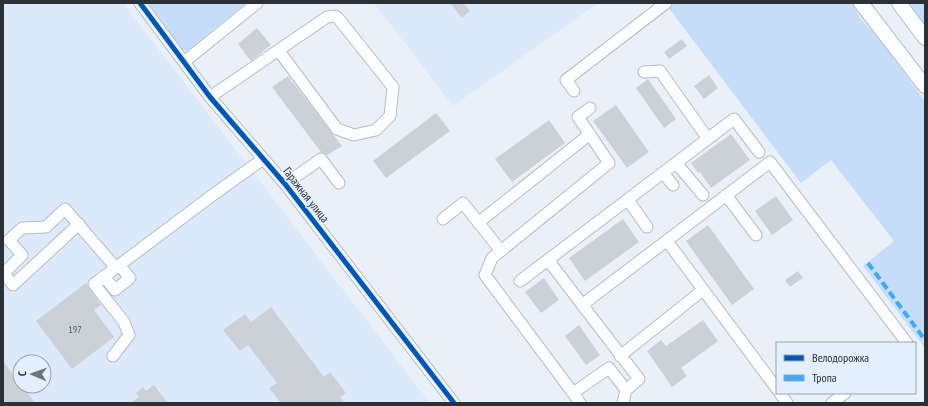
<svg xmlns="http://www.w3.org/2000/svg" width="928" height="406" font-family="'PT Sans Narrow',sans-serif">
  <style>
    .built { fill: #dce9fa; fill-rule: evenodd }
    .green { fill: #c6ddf9 }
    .building { fill: #ccd1d8 }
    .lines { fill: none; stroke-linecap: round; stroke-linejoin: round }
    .minor-casing { stroke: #b6bcc2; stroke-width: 13 }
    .major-casing { stroke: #b6bcc2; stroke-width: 16 }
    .minor { stroke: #fcfdfe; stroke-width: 11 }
    .major { stroke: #fcfdfe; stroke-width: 14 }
    .quiet { stroke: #3fa9f5; stroke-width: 4; stroke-dasharray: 8 4; stroke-linecap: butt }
    .cycleway-casing { stroke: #e4effd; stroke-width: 8 }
    .cycleway { stroke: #0057b8; stroke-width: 5 }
    .labels { text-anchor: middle; stroke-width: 3; stroke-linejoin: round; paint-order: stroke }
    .number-label { font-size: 10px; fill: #545960 }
    .street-label { font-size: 12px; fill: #2c3138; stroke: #e4effd }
  </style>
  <rect width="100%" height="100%" fill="#eaf0f7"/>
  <path class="built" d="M 3,3 L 123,3 L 430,403 L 3,403 ZM 20,362 L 44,362 L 44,386 L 20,386 Z
    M 374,3 L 598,3 L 453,106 Z"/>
  <path class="green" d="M 146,3 L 246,3 L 188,50 L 185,51 L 179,47 Z
    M 674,3 L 852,3 L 860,18 L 876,35 L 925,101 L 925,348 L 863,266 L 894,241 L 831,160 L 801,183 L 668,7 Z
    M 907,3 L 925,3 L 925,27 Z"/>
  <path class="building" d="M 450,3 L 463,3 L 470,11 L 462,18 Z
    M 257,28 L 271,45 L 251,61 L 238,44 Z
    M 682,39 L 687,46 L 669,59 L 664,52 Z
    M 709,75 L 718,88 L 704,99 L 694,86 Z
    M 288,76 L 342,146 L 327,155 L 321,152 L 272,87 Z
    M 648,79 L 676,119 L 664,128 L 636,88 Z
    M 616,105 L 649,152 L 627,168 L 593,121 Z
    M 436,113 L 450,131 L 386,178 L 373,161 Z
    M 549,120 L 565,143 L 512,182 L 495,159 Z
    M 731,134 L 750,160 L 711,188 L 700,172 L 698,173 L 691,163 Z
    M 776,196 L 793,220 L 772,235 L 755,211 Z
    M 623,219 L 639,242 L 585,281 L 569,258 Z
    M 708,225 L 754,289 L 732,305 L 686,241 Z
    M 798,271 L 803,278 L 790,287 L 785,280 Z
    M 544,278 L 559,300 L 541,313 L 525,292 Z
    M 86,283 L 89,288 L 101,305 L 94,310 L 114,337 L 72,369 L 36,321 Z
    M 271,307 L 324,377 L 330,372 L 346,393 L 340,397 L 345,403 L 281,403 L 269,388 L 277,383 L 248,345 L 240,351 L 223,330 L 245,314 L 251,322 Z
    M 703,320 L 718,341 L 681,368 L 687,376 L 672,387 L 647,351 L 661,340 L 666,346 Z
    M 579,325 L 600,355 L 586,365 L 565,336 Z
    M 3,361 L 20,384 L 20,386 L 22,386 L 35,403 L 3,403 Z
    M 154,385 L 168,403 L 130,403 L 139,397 L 136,393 L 143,387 L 146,391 Z"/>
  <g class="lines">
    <g class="minor-casing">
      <path id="minor" d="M 140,3 L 210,97 L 285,184 L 454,403
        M 184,62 L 257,3
        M 644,72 L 660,71 L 708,139
        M 574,91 L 566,80 L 666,3
        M 210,97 L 327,17 L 335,16 L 338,18 L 393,87 L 390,116 L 376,130 L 354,135 L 337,129 L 279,51
        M 590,108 L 578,117 L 609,163 L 492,258 L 485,275 L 573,393 L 609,368 L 626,390 L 623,403
        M 676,163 L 703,195
        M 663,173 L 673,185
        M 285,184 L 321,159 L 339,183
        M 726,195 L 756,235
        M 628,200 L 647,227
        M 443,219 L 463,203 L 501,251
        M 478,223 L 590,134
        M 79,224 L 13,285 L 4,273 L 22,255 L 9,240 L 22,228 L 46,227 L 65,209 L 116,268
        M 667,241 L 777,389
        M 548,260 L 639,379 L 626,390
        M 104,276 L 115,290 L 130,278 L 119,265
        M 520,281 L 734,119 L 759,152
        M 582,305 L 770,162 L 907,343
        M 113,356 L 129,335 L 124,322 L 94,284 L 210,197 L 263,159
        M 620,356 L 703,290
        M 573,393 L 580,403
        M 780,393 L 787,403
        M 832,403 L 845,393"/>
    </g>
    <g class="major-casing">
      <path id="major" d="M 861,3 L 925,86
        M 899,3 L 925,38"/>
    </g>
    <use href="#minor" class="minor"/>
    <use href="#major" class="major"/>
    <path class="quiet" d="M 868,263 L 925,340"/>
    <g class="cycleway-casing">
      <path id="cycleway" d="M 140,3 L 210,97 L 285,184 L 454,403"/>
    </g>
    <use href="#cycleway" class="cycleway"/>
  </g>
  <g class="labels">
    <g class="number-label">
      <text x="75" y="333">197</text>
    </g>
    <g class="street-label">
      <text transform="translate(306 195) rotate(52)" y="4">Гаражная улица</text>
    </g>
  </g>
  <rect width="928" height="406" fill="none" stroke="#2c3138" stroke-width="8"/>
  <rect x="776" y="342" width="140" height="52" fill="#e4effd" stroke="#9aa3ae"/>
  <rect x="784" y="355" width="20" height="6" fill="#0057b8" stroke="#9aa3ae"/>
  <text x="812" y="362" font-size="12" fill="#2c3138">Велодорожка</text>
  <rect x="784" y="375" width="20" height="6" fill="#3fa9f5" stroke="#9aa3ae"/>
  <text x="812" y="382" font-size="12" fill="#2c3138">Тропа</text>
  <g transform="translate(32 374) rotate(272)"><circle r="19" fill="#e4effd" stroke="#9aa3ae"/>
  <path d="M0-3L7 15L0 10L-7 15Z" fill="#6e747b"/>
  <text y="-6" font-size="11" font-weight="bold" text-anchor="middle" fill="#2c3138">С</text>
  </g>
</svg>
